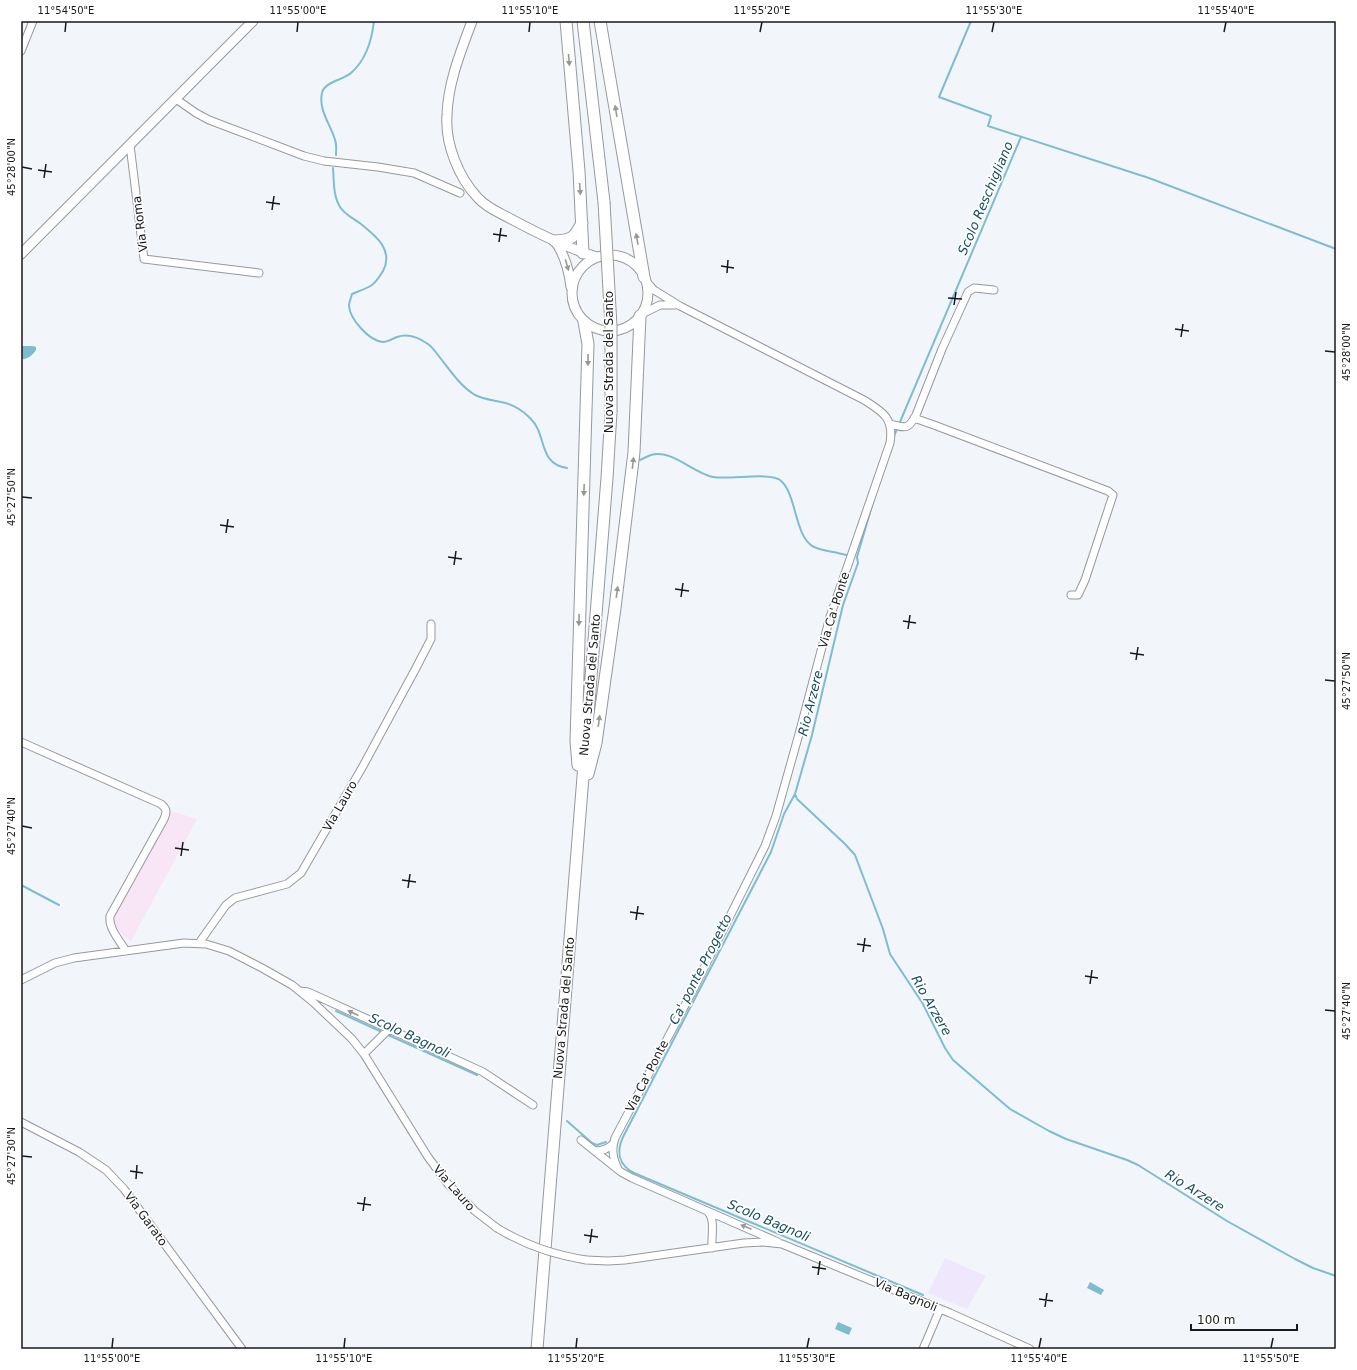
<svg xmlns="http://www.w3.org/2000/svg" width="1357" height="1370" font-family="'DejaVu Sans',sans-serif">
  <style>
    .industrial { fill: #f8e5f6 }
    .education { fill: #efe8fd }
    .water { fill: #7cbdd2 }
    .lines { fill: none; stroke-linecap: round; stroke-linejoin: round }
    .stream { stroke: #7cbdd2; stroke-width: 2 }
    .minor-casing { stroke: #95989d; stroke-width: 9 }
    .major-casing { stroke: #95989d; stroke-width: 11 }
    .highway-casing { stroke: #95989d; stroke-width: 13 }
    .minor { stroke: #fff; stroke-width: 7 }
    .major { stroke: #fff; stroke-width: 9 }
    .highway { stroke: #fff; stroke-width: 11 }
    .minor-bridge-casing { stroke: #95989d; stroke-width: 9; stroke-linecap: butt }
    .highway-bridge-casing { stroke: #95989d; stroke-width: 13; stroke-linecap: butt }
    .minor-bridge { stroke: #fff; stroke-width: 7 }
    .highway-bridge { stroke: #fff; stroke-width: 11 }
    .oneway { fill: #979898 }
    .ticks { fill: none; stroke: #18191b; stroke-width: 1.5 }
    .labels { text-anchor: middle; stroke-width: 3.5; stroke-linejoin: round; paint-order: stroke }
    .street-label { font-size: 12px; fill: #18191b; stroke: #fff }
    .water-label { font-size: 13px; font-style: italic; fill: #154c5c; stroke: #fff }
    .neatline { fill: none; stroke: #18191b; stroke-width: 1.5 }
    .ticks-label { font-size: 10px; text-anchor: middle; fill: #18191b }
  </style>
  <rect width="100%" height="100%" fill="#f2f6fb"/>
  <path class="industrial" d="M 171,811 L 197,819 L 131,941 L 113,927 L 112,918 Z"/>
  <path class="education" d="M 945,1258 L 986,1276 L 967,1309 L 928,1293 Z"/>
  <path class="water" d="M 21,346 L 33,346 L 36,347 L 36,350 C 33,355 27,360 21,359 Z
    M 1090,1282 L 1104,1290 L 1101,1295 L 1087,1288 Z
    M 838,1322 L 852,1328 L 849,1335 L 835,1329 Z"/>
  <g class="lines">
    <path class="stream" d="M 971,21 L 939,97 L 991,116 L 988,126 L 1149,178 L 1336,249
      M 336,155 C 336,150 337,144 335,140 C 331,125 318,110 322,93 C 324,82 343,80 351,73 C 366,60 372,39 374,21
      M 333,168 C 334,180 333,196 340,207 C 345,215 353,218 361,224 C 376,236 394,250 383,271 C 380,276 377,281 372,285 C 366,289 359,291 352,294 C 351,298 349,302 349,306 C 350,319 369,341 383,342 C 388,342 392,339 397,337 C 408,333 418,337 428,344 C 432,347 435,351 438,355 C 449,369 460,386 475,395 C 483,399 492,400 501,402 C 512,404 522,410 530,418 C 548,435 537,463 567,468
      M 894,436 L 1021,137
      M 640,460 C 644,458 648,456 651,455 C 672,449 693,473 713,477 C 729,480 769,472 780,480 C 797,493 794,537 814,547 C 823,551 836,552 846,555
      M 874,499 L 857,557 L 858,563 L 843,605 L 812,735 L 795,794 L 797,799 L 845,844 L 855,855 L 883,929 L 890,954 L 923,1004 L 945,1048 L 953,1060 L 1010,1109 L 1049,1131 L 1066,1139 L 1127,1160 L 1138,1165 L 1227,1221 L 1295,1259 L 1313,1268 L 1336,1276
      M 795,794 L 784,814 L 771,852 L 623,1137 C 616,1152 619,1165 634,1173 L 923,1295
      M 21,885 L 59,905
      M 336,1011 L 382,1032
      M 386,1034 L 477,1075
      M 567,1121 L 592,1143 L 597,1145 L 606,1142"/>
    <g class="minor-casing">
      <path id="minor" d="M 21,51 L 33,21
        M 176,99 L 196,113 L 209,120 L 304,156 L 324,161 L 378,167 L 414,173 L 460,193
        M 130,145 L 144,259 L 259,273
        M 642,314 L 660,305 L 675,305
        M 914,418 L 934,425 L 1108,491 L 1113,495 L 1085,580 L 1078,595 L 1071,595
        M 890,424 C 906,428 908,430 916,415 L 942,349 L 968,292 L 974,288 L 994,290
        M 21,742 L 161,804 C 167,809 167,812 164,819 L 110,916 C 108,928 120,941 126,951
        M 199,943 L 226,905 L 235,898 L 287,884 L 301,873 L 363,766 L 416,668 L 431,639 L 431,624
        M 21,980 L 55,963 L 74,958 L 184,943 L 206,944 L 229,951 L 262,968 L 292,985 L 313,1002 L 352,1039 L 364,1054 L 428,1157 L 448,1184 L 475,1211 L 497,1228
        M 300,991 L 308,992 L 317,996 L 483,1072 L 533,1105
        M 364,1054 L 388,1030
        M 21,1122 L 79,1152 L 106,1170 L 124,1189 L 242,1349
        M 581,1140 L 621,1172 L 632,1178 L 778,1242
        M 595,1151 C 602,1151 608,1149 613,1144
        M 618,1169 C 613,1159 611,1150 615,1138 L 694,988 L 765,846 L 776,816 L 799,734 L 830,617 L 890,443 C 894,418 883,412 864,400 L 680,306 L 654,290 L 646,281
        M 707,1211 C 716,1219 711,1236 712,1248
        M 586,1260 L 608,1261 L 625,1260 L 744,1243 L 763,1242 L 782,1244 L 950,1313 L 1030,1349
        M 923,1349 L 940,1309"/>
    </g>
    <g class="major-casing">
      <path id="major" d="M 472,21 C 461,51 448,82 447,115 C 445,143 458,177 478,198 C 487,208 500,213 511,219 C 539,234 567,248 597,257
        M 555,241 C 565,255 569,270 571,287
        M 21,254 L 253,21
        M572 293a38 38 0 1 1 76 0a38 38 0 1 1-76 0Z"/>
    </g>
    <g class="highway-casing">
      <path id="highway" d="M 566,21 L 579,171 L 583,253
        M 583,21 L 604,202
        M 600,21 L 644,277
        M 555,241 C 572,240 574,238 582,223
        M 578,765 L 576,741 L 588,344 L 584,322
        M 588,774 L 596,743 L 615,608 L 634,452 L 640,316
        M 537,1349 L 607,478 L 611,412"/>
    </g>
    <use href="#minor" class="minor"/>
    <use href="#major" class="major"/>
    <use href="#highway" class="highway"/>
    <g class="minor-bridge-casing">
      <path id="minor-bridge" d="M 497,1228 C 525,1245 554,1255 586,1260"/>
    </g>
    <g class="highway-bridge-casing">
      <path id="highway-bridge" d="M 604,202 L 611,326 L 611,412"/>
    </g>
    <use href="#minor-bridge" class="minor-bridge"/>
    <use href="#highway-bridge" class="highway-bridge"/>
  </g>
  <defs><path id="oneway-solid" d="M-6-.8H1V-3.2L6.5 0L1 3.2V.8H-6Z"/></defs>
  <g class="oneway">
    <use href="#oneway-solid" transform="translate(569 60) rotate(85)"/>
    <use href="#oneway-solid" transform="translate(616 111) rotate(-99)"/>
    <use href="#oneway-solid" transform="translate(580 189) rotate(86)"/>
    <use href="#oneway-solid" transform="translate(637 239) rotate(-100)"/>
    <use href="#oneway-solid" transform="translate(567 265) rotate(74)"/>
    <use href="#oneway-solid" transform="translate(588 360) rotate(91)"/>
    <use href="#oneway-solid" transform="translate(633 463) rotate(-83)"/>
    <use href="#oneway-solid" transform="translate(584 490) rotate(92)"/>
    <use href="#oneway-solid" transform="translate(617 592) rotate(-83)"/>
    <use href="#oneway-solid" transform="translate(579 620) rotate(91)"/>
    <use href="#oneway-solid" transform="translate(599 721) rotate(-82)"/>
    <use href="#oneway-solid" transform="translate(353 1013) rotate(-155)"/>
    <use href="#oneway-solid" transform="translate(746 1227) rotate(-157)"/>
  </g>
  <path class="ticks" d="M 65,32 L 66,22M 297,32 L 298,22M 529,32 L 530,22M 760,32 L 762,22M 992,32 L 994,22M 1224,32 L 1226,22M 22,167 L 32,169M 38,170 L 52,172M 44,178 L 46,164M 266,202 L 280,204M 272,210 L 274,196M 493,234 L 507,236M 499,242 L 501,228M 721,266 L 734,268M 727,273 L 728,260M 948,298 L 962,299M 954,305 L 956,292M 1175,329 L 1189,331M 1181,337 L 1183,324M 1325,351 L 1335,352M 22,497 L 32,498M 220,525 L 234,527M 226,533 L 228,519M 448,557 L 462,559M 454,565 L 456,551M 675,589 L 689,591M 681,597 L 683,583M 903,621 L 916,623M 908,629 L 910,615M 1130,653 L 1144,655M 1136,660 L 1138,647M 1325,680 L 1335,681M 22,826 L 32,828M 175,848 L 189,850M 181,856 L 183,842M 402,880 L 416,882M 408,888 L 410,874M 630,912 L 644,914M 636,920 L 638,906M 857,944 L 871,946M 863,952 L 865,938M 1085,976 L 1098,978M 1090,984 L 1092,970M 1325,1010 L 1335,1011M 22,1156 L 32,1157M 130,1171 L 143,1173M 136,1179 L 137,1165M 357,1203 L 371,1205M 363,1211 L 365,1197M 584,1235 L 598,1237M 590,1243 L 592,1229M 812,1267 L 826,1269M 818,1275 L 820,1261M 1039,1299 L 1053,1301M 1045,1307 L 1047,1293M 112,1348 L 113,1338M 344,1348 L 345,1338M 576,1348 L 577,1338M 807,1348 L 809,1338M 1039,1348 L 1041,1338M 1271,1348 L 1273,1338"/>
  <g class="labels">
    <g class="street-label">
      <text transform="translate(140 224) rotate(-97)" y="4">Via Roma</text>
      <text transform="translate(609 362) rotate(-90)" y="4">Nuova Strada del Santo</text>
      <text transform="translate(834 610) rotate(-73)" y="4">Via Ca' Ponte</text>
      <text transform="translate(590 685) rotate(-85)" y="4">Nuova Strada del Santo</text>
      <text transform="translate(340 806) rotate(-60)" y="4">Via Lauro</text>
      <text transform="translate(564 1008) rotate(-85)" y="4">Nuova Strada del Santo</text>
      <text transform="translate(647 1076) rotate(-63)" y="4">Via Ca' Ponte</text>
      <text transform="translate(454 1188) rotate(49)" y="4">Via Lauro</text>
      <text transform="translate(146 1219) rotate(54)" y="4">Via Garato</text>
      <text transform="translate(906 1295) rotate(23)" y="4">Via Bagnoli</text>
    </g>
    <g class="water-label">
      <text transform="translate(985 198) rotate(-67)" y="5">Scolo Reschigliano</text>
      <text transform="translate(810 703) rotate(-76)" y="5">Rio Arzere</text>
      <text transform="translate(700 969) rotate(-63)" y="5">Ca' ponte Progetto</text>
      <text transform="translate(932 1005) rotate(60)" y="5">Rio Arzere</text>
      <text transform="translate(410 1035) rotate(25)" y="5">Scolo Bagnoli</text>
      <text transform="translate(1195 1190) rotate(32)" y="5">Rio Arzere</text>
      <text transform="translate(769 1220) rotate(23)" y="5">Scolo Bagnoli</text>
    </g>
  </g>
  <rect width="1357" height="1370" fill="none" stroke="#ffffff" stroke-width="44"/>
  <path d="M1191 1324v6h106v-6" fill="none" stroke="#18191b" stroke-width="2"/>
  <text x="1197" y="1324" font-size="12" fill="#18191b" stroke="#ffffff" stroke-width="3" paint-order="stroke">100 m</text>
  <rect x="22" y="22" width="1313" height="1326" class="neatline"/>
  <g class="ticks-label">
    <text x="66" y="14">11°54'50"E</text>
    <text x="298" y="14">11°55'00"E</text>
    <text x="530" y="14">11°55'10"E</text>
    <text x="762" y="14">11°55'20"E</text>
    <text x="994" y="14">11°55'30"E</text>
    <text x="1226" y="14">11°55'40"E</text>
    <text transform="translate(11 167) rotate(-90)" y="4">45°28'00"N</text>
    <text transform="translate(1346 352) rotate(-90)" y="4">45°28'00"N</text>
    <text transform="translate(11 497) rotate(-90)" y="4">45°27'50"N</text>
    <text transform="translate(1346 681) rotate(-90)" y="4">45°27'50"N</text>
    <text transform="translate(11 826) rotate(-90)" y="4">45°27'40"N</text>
    <text transform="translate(1346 1011) rotate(-90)" y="4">45°27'40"N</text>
    <text transform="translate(11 1156) rotate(-90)" y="4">45°27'30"N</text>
    <text x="112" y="1362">11°55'00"E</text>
    <text x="344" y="1362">11°55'10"E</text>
    <text x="576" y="1362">11°55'20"E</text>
    <text x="807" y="1362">11°55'30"E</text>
    <text x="1039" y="1362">11°55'40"E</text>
    <text x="1271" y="1362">11°55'50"E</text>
  </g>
</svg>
